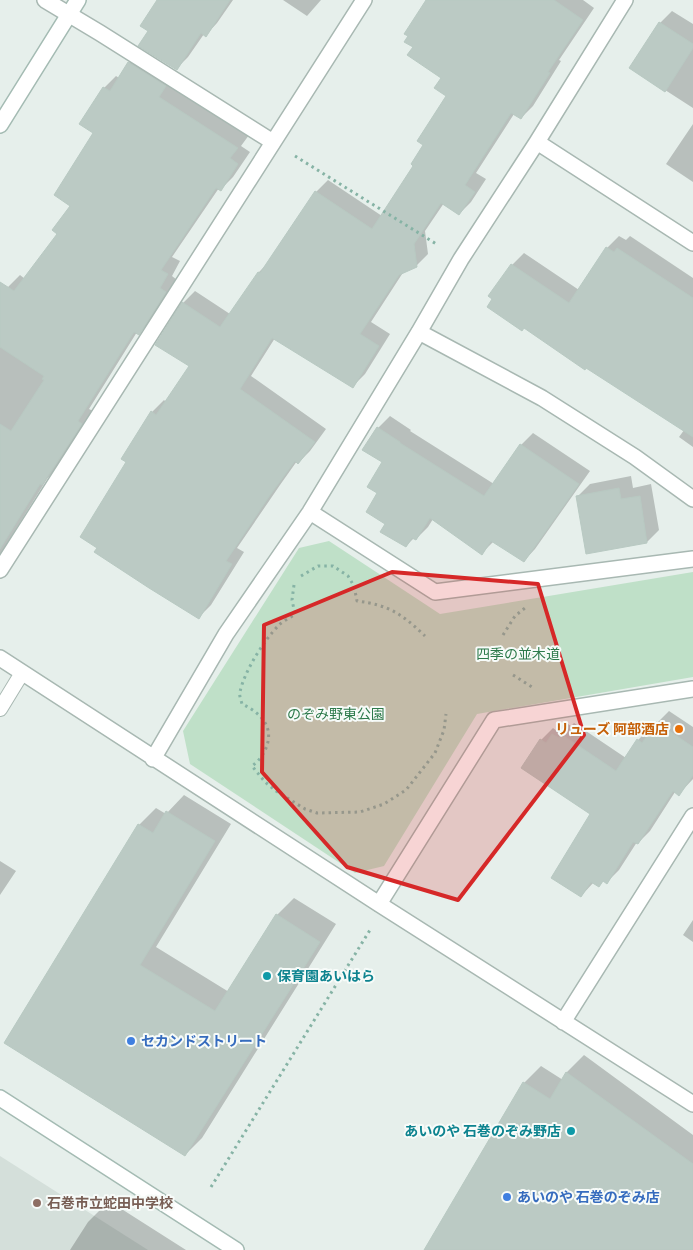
<svg xmlns="http://www.w3.org/2000/svg" width="693" height="1250" font-family="Commissioner,'Noto Sans JP',sans-serif">
  <style>
    .built { fill: #d4dfda }
    .green { fill: #bfe0c8 }
    .shadow { fill: #0003 }
    .building { fill: #bbcac4; stroke: #b8c9c2 }
    .lines { fill: none; stroke-linecap: round; stroke-linejoin: round }
    .lane-casing { stroke: #a8b8b2; stroke-width: 16 }
    .street-casing { stroke: #a8b8b2; stroke-width: 18 }
    .secondary-casing { stroke: #a4bbb3; stroke-width: 18 }
    .path { stroke: #86b3a5; stroke-width: 3; stroke-dasharray: 2.5 4; stroke-linecap: butt }
    .lane { stroke: #fff; stroke-width: 14 }
    .street { stroke: #fff; stroke-width: 15 }
    .secondary { stroke: #fff; stroke-width: 15 }
    .marked { fill: #d62828; fill-opacity: 0.2; stroke: #d62828; stroke-width: 4; stroke-linejoin: round }
    .food-dot { fill: #e8710a; stroke: #f7fbf9; stroke-width: 2 }
    .culture-dot { fill: #0f9aa8; stroke: #f7fbf9; stroke-width: 2 }
    .shop-dot { fill: #3f7fe0; stroke: #f7fbf9; stroke-width: 2 }
    .education-dot { fill: #8d6e63; stroke: #f7fbf9; stroke-width: 2 }
    .labels { text-anchor: middle; stroke-width: 4; stroke-linejoin: round; paint-order: stroke }
    .park-label { font-size: 14px; fill: #2d7a4b; stroke: #f7fbf9 }
    .food-label { font-size: 14px; font-weight: bold; fill: #c56008; stroke: #f7fbf9; text-anchor: end }
    .culture-label { font-size: 14px; font-weight: bold; fill: #0d838f; stroke: #f7fbf9; text-anchor: start }
    .shop-label { font-size: 14px; font-weight: bold; fill: #366cbe; stroke: #f7fbf9; text-anchor: start }
    .education-label { font-size: 14px; font-weight: bold; fill: #785e54; stroke: #f7fbf9; text-anchor: start }
  </style>
  <rect width="100%" height="100%" fill="#e6efeb"/>
  <path class="built" d="M 0,1156 L 148,1250 L 0,1250 Z"/>
  <path class="green" d="M 329,541 L 440,614 L 693,572 L 693,677 L 477,714 L 384,866 L 355,873 L 190,764 L 183,731 L 299,548 Z"/>
  <path class="shadow" d="M 159,0 L 233,0 L 217,23 L 206,35 L 204,34 L 188,57 L 176,69 L 149,30 Z
    M 283,0 L 321,0 L 307,16 Z
    M 430,0 L 583,0 L 594,8 L 559,60 L 561,61 L 533,106 L 521,118 L 514,114 L 476,173 L 486,179 L 471,202 L 459,214 L 444,203 L 425,231 L 428,254 L 416,266 L 404,271 L 371,322 L 390,334 L 365,374 L 353,386 L 275,338 L 251,376 L 326,429 L 310,451 L 298,463 L 297,461 L 280,485 L 237,548 L 244,552 L 211,605 L 199,617 L 128,462 L 152,412 L 164,400 L 166,402 L 190,366 L 183,303 L 195,291 L 230,314 L 259,272 L 269,262 L 316,192 L 328,180 L 382,216 L 415,166 L 448,95 L 442,78 L 414,47 Z
    M 672,11 L 693,24 L 693,108 L 631,68 L 660,23 Z
    M 141,50 L 249,135 L 241,146 L 250,152 L 233,177 L 221,189 L 219,188 L 172,257 L 180,261 L 172,276 L 177,280 L 151,321 L 139,333 L 137,332 L 89,409 L 93,411 L 54,471 L 47,479 L 11,537 L 13,538 L 0,557 L 0,300 L 8,287 L 20,275 L 25,279 L 59,234 L 72,206 L 95,133 L 104,88 L 116,76 L 119,78 L 129,63 Z
    M 693,124 L 693,182 L 666,164 Z
    M 619,236 L 626,240 L 630,236 L 693,278 L 693,334 L 655,391 L 512,265 L 524,253 L 579,290 L 607,248 Z
    M 390,416 L 411,430 L 410,431 L 494,484 L 521,445 L 533,433 L 590,471 L 535,549 L 524,561 L 494,541 L 482,553 L 433,519 L 428,527 L 416,539 L 414,538 L 406,546 L 386,523 L 379,493 L 384,462 L 378,428 Z
    M 693,418 L 693,447 L 679,437 Z
    M 631,476 L 633,488 L 651,484 L 659,530 L 647,542 L 578,496 L 590,484 Z
    M 669,711 L 693,727 L 693,779 L 679,794 L 675,792 L 650,831 L 638,843 L 637,842 L 619,870 L 607,882 L 604,880 L 599,885 L 594,882 L 581,896 L 592,814 L 541,740 L 553,728 L 557,731 L 565,722 L 571,726 L 574,723 L 626,758 L 638,740 L 650,728 L 652,730 L 657,723 Z
    M 184,795 L 231,824 L 156,947 L 229,992 L 277,915 L 294,898 L 336,924 L 202,1138 L 185,1155 L 5,1042 L 139,825 L 156,808 L 166,814 Z
    M 0,861 L 16,871 L 0,895 Z
    M 693,920 L 693,942 L 683,935 Z
    M 584,1055 L 693,1135 L 693,1250 L 425,1250 L 524,1083 L 541,1066 L 563,1080 L 567,1072 Z
    M 109,1201 L 186,1250 L 70,1250 L 88,1222 Z"/>
  <path class="building" d="M 157,0 L 230,0 L 206,37 L 201,33 L 177,70 L 138,46 L 148,31 L 140,26 Z
    M 426,0 L 554,0 L 583,20 L 548,72 L 550,73 L 521,119 L 511,113 L 465,185 L 475,192 L 459,215 L 441,203 L 414,244 L 417,267 L 399,275 L 360,334 L 379,346 L 353,388 L 272,338 L 240,389 L 315,442 L 298,464 L 295,461 L 268,498 L 226,561 L 232,564 L 199,619 L 149,588 L 94,552 L 97,548 L 80,537 L 126,462 L 121,459 L 151,411 L 156,415 L 189,366 L 155,345 L 182,302 L 220,327 L 258,272 L 260,273 L 315,191 L 372,229 L 413,166 L 411,164 L 423,145 L 417,141 L 446,96 L 434,88 L 441,78 L 407,55 L 413,47 L 404,42 L 408,36 L 404,34 Z
    M 659,22 L 693,44 L 693,48 L 665,92 L 629,68 Z
    M 128,62 L 166,86 L 159,97 L 238,148 L 230,158 L 238,164 L 221,191 L 216,188 L 161,270 L 168,274 L 160,288 L 166,292 L 139,335 L 134,332 L 78,421 L 82,424 L 42,485 L 40,484 L 0,549 L 0,424 L 11,431 L 44,380 L 42,379 L 44,376 L 0,347 L 0,282 L 14,291 L 57,234 L 52,230 L 70,206 L 54,195 L 93,133 L 79,124 L 103,87 L 110,91 Z
    M 606,247 L 614,252 L 617,248 L 693,298 L 693,437 L 586,368 L 585,370 L 524,328 L 522,331 L 487,307 L 492,299 L 488,296 L 511,264 L 569,303 Z
    M 377,427 L 400,442 L 400,443 L 484,496 L 520,444 L 579,484 L 524,562 L 491,541 L 482,555 L 430,518 L 416,540 L 412,538 L 406,547 L 380,532 L 385,524 L 366,512 L 377,493 L 367,487 L 382,462 L 362,450 Z
    M 619,488 L 621,499 L 640,496 L 647,543 L 586,554 L 576,496 Z
    M 656,722 L 693,747 L 693,775 L 679,796 L 673,791 L 638,844 L 633,842 L 607,884 L 603,881 L 599,887 L 591,882 L 581,897 L 551,878 L 590,814 L 521,768 L 540,739 L 546,743 L 552,734 L 559,738 L 561,734 L 616,771 L 637,739 L 642,743 Z
    M 166,811 L 215,841 L 140,965 L 215,1011 L 276,914 L 320,942 L 185,1156 L 4,1043 L 138,824 L 153,833 Z
    M 566,1072 L 693,1164 L 693,1250 L 424,1250 L 523,1082 L 550,1099 Z"/>
  <g class="lines">
    <g class="lane-casing">
      <path id="lane" d="M 0,709 L 22,673"/>
    </g>
    <g class="street-casing">
      <path id="street" d="M 45,0 L 100,33 L 273,142
        M 537,142 L 693,243
        M 419,332 L 542,398 L 635,457 L 693,499
        M 310,512 L 435,592 L 693,559
        M 0,570 L 364,0
        M 0,658 L 379,904 L 693,1104
        M 153,759 L 226,634 L 310,512 L 419,332 L 461,259 L 537,142 L 625,0
        M 379,904 L 494,720 L 693,689
        M 563,1022 L 693,816"/>
    </g>
    <g class="secondary-casing">
      <path id="secondary" d="M 0,125 L 78,0
        M 0,1098 L 236,1250"/>
    </g>
    <path class="path" d="M 295,156 L 438,245
      M 301,576 L 318,566 L 333,566 L 348,576 L 354,586 L 357,601 C 389,605 402,614 425,636
      M 294,585 L 292,600 L 295,614 C 290,618 283,621 279,625 C 264,640 244,672 240,692 C 239,696 241,700 242,704 C 263,714 277,730 263,754 C 260,759 256,763 252,766 L 265,782 L 276,791 L 305,809 L 317,813 L 360,812 L 384,804 L 406,790 L 435,753 L 444,730 L 446,714
      M 503,635 L 515,616 L 525,608
      M 513,675 L 532,687
      M 211,1187 L 370,930"/>
    <use href="#lane" class="lane"/>
    <use href="#street" class="street"/>
    <use href="#secondary" class="secondary"/>
  </g>
  <path class="marked" d="M 392,572 L 538,584 L 584,735 L 458,900 L 347,867 L 262,772 L 264,625 Z"/>
  <circle class="food-dot" cx="679" cy="729" r="5"/>
  <g class="culture-dot">
    <circle cx="267" cy="976" r="5"/>
    <circle cx="571" cy="1131" r="5"/>
  </g>
  <g class="shop-dot">
    <circle cx="131" cy="1041" r="5"/>
    <circle cx="507" cy="1197" r="5"/>
  </g>
  <circle class="education-dot" cx="37" cy="1203" r="5"/>
  <g class="labels">
    <g class="park-label">
      <text x="518" y="659">四季の並木道</text>
      <text x="336" y="719">のぞみ野東公園</text>
    </g>
    <g class="food-label">
      <text x="669" y="734">リューズ 阿部酒店</text>
    </g>
    <g class="culture-label">
      <text x="277" y="981">保育園あいはら</text>
      <text x="561" y="1136" text-anchor="end">あいのや 石巻のぞみ野店</text>
    </g>
    <g class="shop-label">
      <text x="141" y="1046">セカンドストリート</text>
      <text x="517" y="1202">あいのや 石巻のぞみ店</text>
    </g>
    <g class="education-label">
      <text x="47" y="1208">石巻市立蛇田中学校</text>
    </g>
  </g>
</svg>
